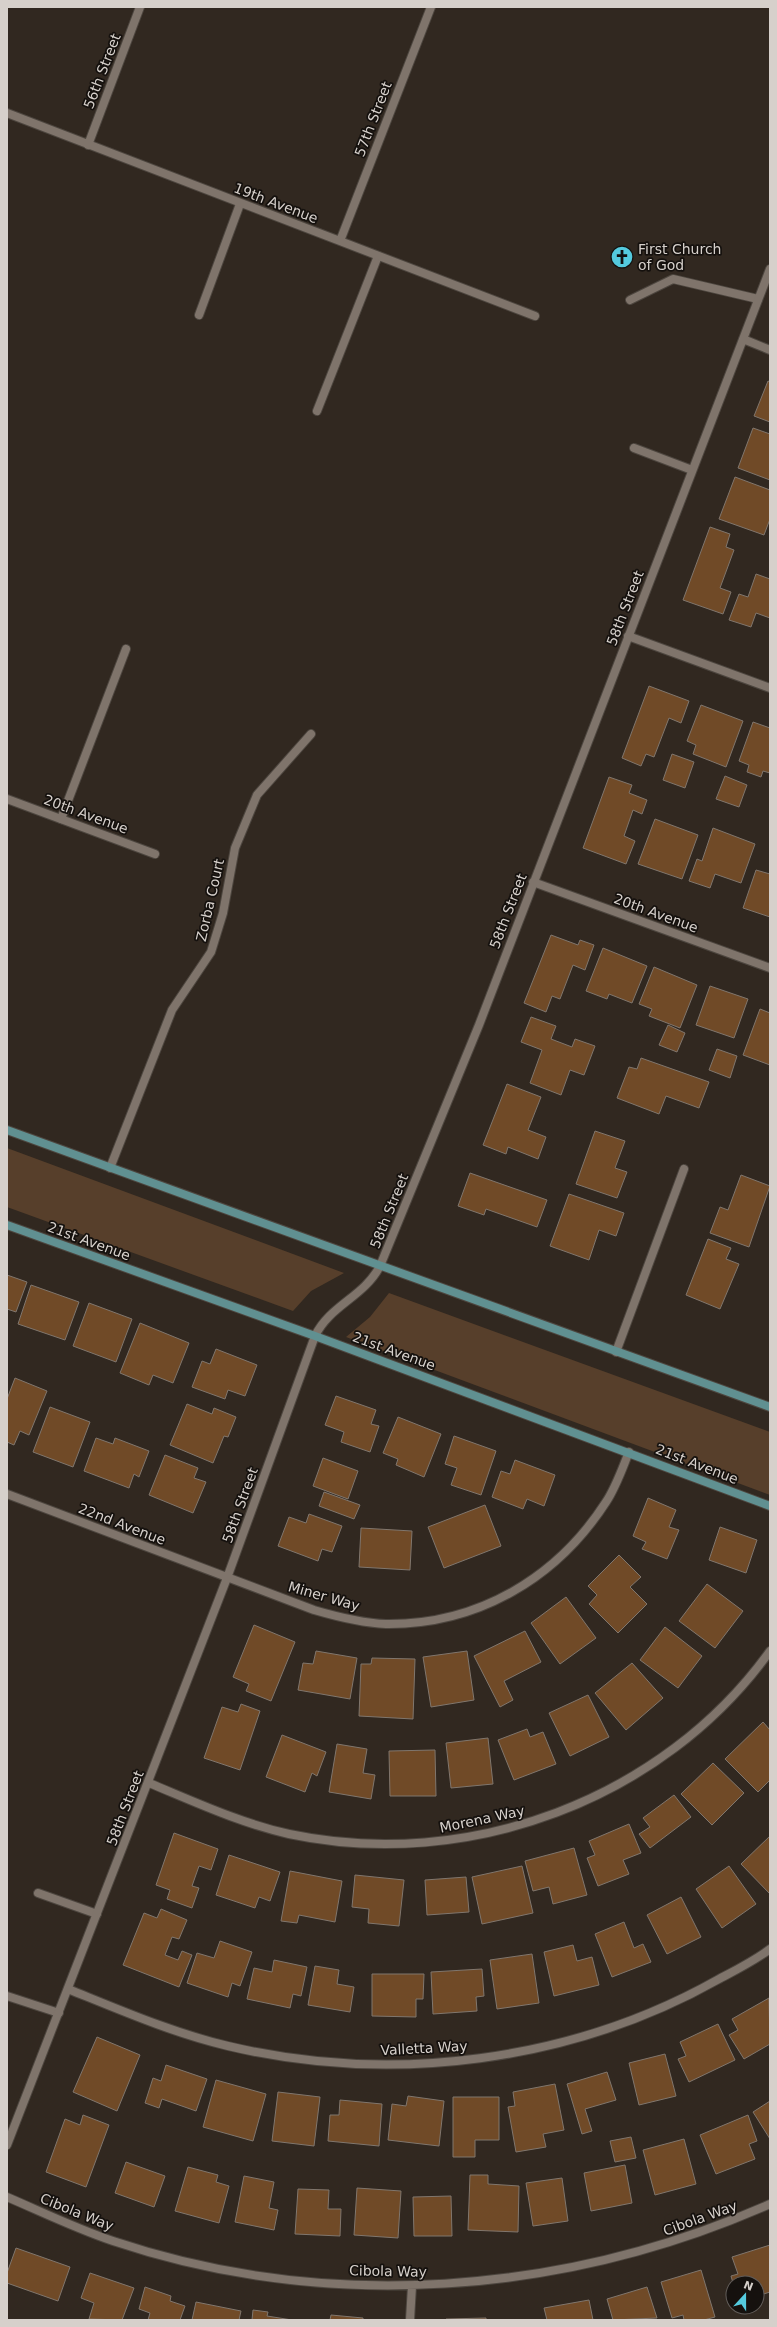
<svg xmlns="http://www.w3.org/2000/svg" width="777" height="2327" font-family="'DejaVu Sans',sans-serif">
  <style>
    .green { fill: #573f2b }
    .building { fill: #704a27; stroke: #80766d }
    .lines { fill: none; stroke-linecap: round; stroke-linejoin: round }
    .lane-casing { stroke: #4d463f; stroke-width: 10 }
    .street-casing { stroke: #4d463f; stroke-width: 10 }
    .secondary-casing { stroke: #4d463f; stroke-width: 10 }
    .lane { stroke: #7f746b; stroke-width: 8 }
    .street { stroke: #7f746b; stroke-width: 8 }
    .secondary { stroke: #609091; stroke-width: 8 }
    .labels { text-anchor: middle; stroke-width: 3.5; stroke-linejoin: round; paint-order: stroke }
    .street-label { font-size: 14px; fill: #d6d0cb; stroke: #15110e }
    .poi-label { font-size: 14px; fill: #d6d0cb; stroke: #15110e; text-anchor: start }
  </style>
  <rect width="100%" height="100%" fill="#312820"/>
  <path class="green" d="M 7,1148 L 344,1273 L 311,1291 L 293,1311 L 7,1207 Z
    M 389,1293 L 770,1432 L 770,1495 L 346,1337 L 370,1317 Z"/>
  <path class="building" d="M 768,381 L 770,382 L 770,422 L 754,416 Z
    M 753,428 L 770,434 L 770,480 L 738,468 Z
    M 735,477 L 770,490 L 770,519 L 764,535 L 719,519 Z
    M 710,527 L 730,534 L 726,547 L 734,550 L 720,588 L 731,592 L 723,614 L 683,600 Z
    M 756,574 L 770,579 L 770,618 L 756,613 L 751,627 L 729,620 L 739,594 L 748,597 Z
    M 649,686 L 689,701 L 681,723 L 669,718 L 654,757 L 646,754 L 641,766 L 622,758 Z
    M 701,705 L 743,721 L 726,767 L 693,754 L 696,745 L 687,741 Z
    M 753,722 L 770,728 L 770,773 L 763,771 L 761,777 L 747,772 L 749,765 L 739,761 Z
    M 672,754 L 694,762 L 685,788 L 663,780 Z
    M 725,776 L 747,785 L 739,807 L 716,799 Z
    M 609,777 L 632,785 L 629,793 L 647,800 L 642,814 L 633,810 L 624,836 L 635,841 L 626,864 L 583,848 Z
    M 655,819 L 698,835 L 682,879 L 638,864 Z
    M 713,828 L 755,844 L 741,883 L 715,874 L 710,888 L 689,881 L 697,859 L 702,861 Z
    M 756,870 L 770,874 L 770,917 L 743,908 Z
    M 551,935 L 578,945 L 580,940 L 594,945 L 585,970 L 573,965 L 560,999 L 552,996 L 546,1012 L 524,1003 Z
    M 603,948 L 647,966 L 632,1003 L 609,994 L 607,999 L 586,991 Z
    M 654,967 L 697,985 L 680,1028 L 649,1016 L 652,1009 L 639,1004 Z
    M 710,986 L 748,999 L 734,1038 L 696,1025 Z
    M 760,1009 L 770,1013 L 770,1065 L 743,1055 Z
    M 531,1017 L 556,1026 L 551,1039 L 572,1047 L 575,1039 L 595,1046 L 584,1075 L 570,1070 L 561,1095 L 530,1083 L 542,1050 L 521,1042 Z
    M 668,1025 L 685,1033 L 677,1052 L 659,1045 Z
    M 717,1049 L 737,1056 L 730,1078 L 709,1070 Z
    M 641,1058 L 709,1082 L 699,1108 L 666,1096 L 659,1114 L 617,1098 L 629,1067 L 637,1069 Z
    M 507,1084 L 541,1097 L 528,1130 L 546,1137 L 538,1159 L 508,1147 L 506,1154 L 483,1145 Z
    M 595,1131 L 625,1141 L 615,1168 L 627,1172 L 617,1198 L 576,1184 Z
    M 470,1173 L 547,1200 L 537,1227 L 486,1209 L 484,1215 L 458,1206 Z
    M 741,1175 L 770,1186 L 749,1247 L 710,1233 L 720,1207 L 728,1210 Z
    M 569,1194 L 624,1213 L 616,1236 L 599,1230 L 589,1260 L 550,1246 Z
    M 708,1239 L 731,1248 L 726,1259 L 739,1264 L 720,1309 L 686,1295 Z
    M 7,1275 L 27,1282 L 16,1312 L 7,1309 Z
    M 31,1285 L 79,1302 L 65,1340 L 18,1324 Z
    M 89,1303 L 132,1319 L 116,1362 L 73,1346 Z
    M 140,1323 L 189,1343 L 173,1383 L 153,1375 L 149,1385 L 120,1373 Z
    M 216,1349 L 257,1365 L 245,1396 L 228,1390 L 225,1399 L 192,1387 L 202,1361 L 210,1364 Z
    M 15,1378 L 47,1391 L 29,1435 L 20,1431 L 14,1445 L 7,1442 L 7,1399 Z
    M 336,1396 L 376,1410 L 371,1424 L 379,1426 L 370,1452 L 341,1442 L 344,1432 L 325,1425 Z
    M 187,1404 L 212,1414 L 214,1408 L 236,1417 L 228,1437 L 224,1436 L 213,1463 L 170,1445 Z
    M 50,1407 L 90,1422 L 73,1467 L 33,1452 Z
    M 398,1417 L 441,1434 L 424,1477 L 396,1465 L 398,1459 L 383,1453 Z
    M 454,1436 L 496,1451 L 481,1495 L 451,1485 L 457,1468 L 445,1464 Z
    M 96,1438 L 113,1444 L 115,1438 L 149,1451 L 139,1477 L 134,1474 L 129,1488 L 84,1471 Z
    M 165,1455 L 198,1468 L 194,1478 L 206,1482 L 193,1513 L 149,1495 Z
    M 323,1458 L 358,1471 L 348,1499 L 313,1486 Z
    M 515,1460 L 555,1475 L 544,1506 L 527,1499 L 523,1509 L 492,1497 L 501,1471 L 510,1474 Z
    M 324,1492 L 360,1505 L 354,1519 L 319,1506 Z
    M 648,1498 L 676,1510 L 669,1527 L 679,1530 L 667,1559 L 642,1549 L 646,1542 L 633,1536 Z
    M 485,1505 L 501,1546 L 444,1568 L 428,1527 Z
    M 309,1514 L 342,1526 L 332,1552 L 322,1549 L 318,1561 L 278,1546 L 289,1517 L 306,1523 Z
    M 720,1527 L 757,1540 L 746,1573 L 709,1560 Z
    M 361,1528 L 412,1531 L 410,1570 L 359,1567 Z
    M 619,1555 L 641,1577 L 630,1587 L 647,1604 L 618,1633 L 589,1604 L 597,1595 L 588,1586 Z
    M 707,1584 L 743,1611 L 715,1648 L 679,1621 Z
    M 566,1597 L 596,1638 L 560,1664 L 531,1623 Z
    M 254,1625 L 295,1642 L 271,1701 L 246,1691 L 249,1684 L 233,1677 Z
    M 665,1627 L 702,1656 L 678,1688 L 640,1660 Z
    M 525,1631 L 541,1662 L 504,1681 L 513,1700 L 500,1707 L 474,1656 Z
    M 316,1651 L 357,1658 L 350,1699 L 298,1690 L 303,1663 L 313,1664 Z
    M 467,1651 L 474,1700 L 431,1707 L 423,1657 Z
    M 372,1658 L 415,1659 L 413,1719 L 359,1716 L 361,1664 L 371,1664 Z
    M 632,1663 L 663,1698 L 626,1730 L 595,1693 Z
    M 588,1695 L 609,1737 L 570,1756 L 549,1713 Z
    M 241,1704 L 260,1711 L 240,1770 L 204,1758 L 222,1707 L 238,1712 Z
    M 763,1722 L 770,1730 L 770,1780 L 758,1792 L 725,1759 Z
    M 527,1729 L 530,1737 L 543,1732 L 556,1764 L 514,1780 L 498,1740 Z
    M 282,1735 L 326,1752 L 317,1776 L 312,1773 L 305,1792 L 266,1777 Z
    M 488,1738 L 493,1784 L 451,1788 L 446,1743 Z
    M 337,1744 L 367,1749 L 363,1773 L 375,1775 L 371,1799 L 329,1792 Z
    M 435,1750 L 436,1796 L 390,1796 L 389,1751 Z
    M 713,1763 L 744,1793 L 712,1825 L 681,1794 Z
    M 674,1795 L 691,1817 L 650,1848 L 639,1834 L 650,1827 L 643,1818 Z
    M 629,1824 L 641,1853 L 623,1860 L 629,1874 L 598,1886 L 587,1858 L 595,1855 L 589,1841 Z
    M 174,1833 L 218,1849 L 211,1870 L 199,1866 L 192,1886 L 199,1888 L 192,1908 L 167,1899 L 170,1890 L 156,1885 Z
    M 770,1836 L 770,1894 L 741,1864 Z
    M 574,1848 L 587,1895 L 553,1904 L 549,1887 L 533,1891 L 525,1861 Z
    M 229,1855 L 280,1872 L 270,1901 L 259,1897 L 255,1908 L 216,1895 Z
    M 522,1866 L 533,1913 L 482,1924 L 472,1877 Z
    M 729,1866 L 756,1904 L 722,1928 L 696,1889 Z
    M 290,1871 L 342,1881 L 335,1922 L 299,1915 L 297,1923 L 281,1921 Z
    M 355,1875 L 404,1880 L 399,1926 L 368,1923 L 369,1909 L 352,1907 Z
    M 466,1877 L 469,1912 L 427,1915 L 425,1880 Z
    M 681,1897 L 701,1937 L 667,1954 L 647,1915 Z
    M 161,1909 L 187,1920 L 179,1939 L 172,1937 L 165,1955 L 178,1960 L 182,1951 L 192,1955 L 179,1987 L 123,1965 L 144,1913 L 157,1918 Z
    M 624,1922 L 634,1948 L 643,1944 L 651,1962 L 612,1977 L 595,1934 Z
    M 220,1941 L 252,1952 L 240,1986 L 232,1983 L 228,1997 L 187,1983 L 197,1953 L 214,1958 Z
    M 573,1945 L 577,1961 L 592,1957 L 599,1985 L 554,1996 L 544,1952 Z
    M 532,1954 L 539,2003 L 497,2009 L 490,1960 Z
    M 274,1960 L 307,1967 L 301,1996 L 293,1994 L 290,2008 L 247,1999 L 254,1968 L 272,1972 Z
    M 315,1966 L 339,1970 L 337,1984 L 354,1987 L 350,2012 L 308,2005 Z
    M 482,1969 L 484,1996 L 476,1997 L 477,2011 L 433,2014 L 431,1972 Z
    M 372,1974 L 424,1974 L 423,1999 L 416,1999 L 416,2017 L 372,2016 Z
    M 769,1998 L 770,2044 L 744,2059 L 729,2035 L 738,2030 L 732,2019 Z
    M 718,2024 L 735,2060 L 689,2082 L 678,2059 L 686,2056 L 680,2042 Z
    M 97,2037 L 140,2055 L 117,2111 L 73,2092 Z
    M 665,2054 L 676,2096 L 639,2105 L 629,2063 Z
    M 166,2065 L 207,2079 L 196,2111 L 162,2099 L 159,2108 L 145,2103 L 153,2078 L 161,2081 Z
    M 607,2072 L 616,2100 L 585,2109 L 592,2131 L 582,2134 L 567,2084 Z
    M 216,2080 L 266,2094 L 253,2141 L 203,2127 Z
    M 555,2084 L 564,2130 L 543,2134 L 546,2147 L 516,2152 L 508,2107 L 515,2106 L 513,2092 Z
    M 278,2092 L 320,2097 L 314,2146 L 272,2141 Z
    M 408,2096 L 444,2101 L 439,2146 L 388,2140 L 392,2104 L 406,2106 Z
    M 453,2097 L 499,2097 L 499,2140 L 475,2140 L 475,2157 L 453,2157 Z
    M 340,2100 L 382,2104 L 379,2146 L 328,2141 L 330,2115 L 339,2115 Z
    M 770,2101 L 770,2139 L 753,2112 Z
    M 83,2115 L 109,2125 L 86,2187 L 46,2172 L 65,2119 L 80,2125 Z
    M 748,2115 L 757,2141 L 749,2144 L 755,2159 L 716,2174 L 700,2135 Z
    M 631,2137 L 636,2158 L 615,2162 L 610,2141 Z
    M 684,2139 L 696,2184 L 655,2195 L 643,2150 Z
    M 126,2162 L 165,2176 L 154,2207 L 115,2193 Z
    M 625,2165 L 632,2203 L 591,2211 L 584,2173 Z
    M 188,2167 L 218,2175 L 216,2182 L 229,2186 L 219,2223 L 175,2211 Z
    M 470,2175 L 488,2175 L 488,2184 L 519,2186 L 518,2232 L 468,2230 Z
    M 244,2176 L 274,2182 L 269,2208 L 278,2210 L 274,2230 L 235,2222 Z
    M 562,2178 L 568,2221 L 533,2226 L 526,2183 Z
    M 357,2188 L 401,2191 L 398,2238 L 354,2235 Z
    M 298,2189 L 329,2190 L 328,2209 L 341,2209 L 340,2236 L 295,2234 Z
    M 451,2196 L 452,2236 L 414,2236 L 413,2197 Z
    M 770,2245 L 770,2292 L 757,2296 L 757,2283 L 733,2283 L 731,2276 L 738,2274 L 732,2257 Z
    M 16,2248 L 70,2267 L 58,2301 L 7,2283 L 7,2273 Z
    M 701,2270 L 715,2317 L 704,2320 L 684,2320 L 683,2315 L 672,2318 L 661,2282 Z
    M 90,2273 L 134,2288 L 122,2320 L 89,2319 L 94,2303 L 81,2298 Z
    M 145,2287 L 171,2296 L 170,2301 L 185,2306 L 180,2320 L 148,2320 L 150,2313 L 139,2309 Z
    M 647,2287 L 657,2318 L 613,2320 L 607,2299 Z
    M 589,2300 L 593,2320 L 547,2320 L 544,2308 Z
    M 196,2302 L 241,2311 L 239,2320 L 192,2320 Z
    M 253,2310 L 268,2312 L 267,2316 L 292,2320 L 252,2320 Z
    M 331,2315 L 363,2318 L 363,2320 L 330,2320 Z
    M 486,2318 L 486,2320 L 446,2320 L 446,2319 Z"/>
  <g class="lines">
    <g class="lane-casing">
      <path id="lane" d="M 630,300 L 673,279 L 758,299
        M 199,315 L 240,204
        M 317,411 L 378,256
        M 634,448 L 692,470
        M 61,819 L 126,649
        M 38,1893 L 97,1914
        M 7,1996 L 59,2013"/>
    </g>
    <g class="street-casing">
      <path id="street" d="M 7,113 L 535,316
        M 88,145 L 140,7
        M 340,241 L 431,7
        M 743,339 L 770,350
        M 628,636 L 770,688
        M 7,799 L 155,854
        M 533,882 L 770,968
        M 110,1168 L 172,1010 L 211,952 L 223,913 L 235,848 L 257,795 L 311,734
        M 616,1352 L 684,1169
        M 7,1494 L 314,1610 C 338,1617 361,1623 386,1624 C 478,1625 557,1578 606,1502 C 616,1487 622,1469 629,1452
        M 149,1783 C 195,1802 240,1823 289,1834 C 468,1872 663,1800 770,1651
        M 68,1989 C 120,2010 173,2033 228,2046 C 392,2085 572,2062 719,1979 C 736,1970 754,1961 770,1949
        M 7,2145 L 227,1578 L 315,1336 C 330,1305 364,1297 380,1266 L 479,1025 L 770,269
        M 7,2197 C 42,2212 77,2229 113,2241 C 328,2313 564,2295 770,2204
        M 410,2320 L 412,2286"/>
    </g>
    <g class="secondary-casing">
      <path id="secondary" d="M 7,1130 L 770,1407
        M 7,1225 L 315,1336 L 770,1506"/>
    </g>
    <use href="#lane" class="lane"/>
    <use href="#street" class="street"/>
    <use href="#secondary" class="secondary"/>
  </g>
  <defs>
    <g id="church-disc" transform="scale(1.15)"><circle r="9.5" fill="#54cade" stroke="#15110e"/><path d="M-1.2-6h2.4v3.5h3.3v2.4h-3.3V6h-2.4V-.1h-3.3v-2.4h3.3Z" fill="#111"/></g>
  </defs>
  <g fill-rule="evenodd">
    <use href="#church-disc" x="622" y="257"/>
  </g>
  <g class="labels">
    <g class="street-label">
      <text transform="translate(102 71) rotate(-69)" y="5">56th Street</text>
      <text transform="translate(373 119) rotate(-69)" y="5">57th Street</text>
      <text transform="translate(276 203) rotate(21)" y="5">19th Avenue</text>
      <text transform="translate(625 608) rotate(-69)" y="5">58th Street</text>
      <text transform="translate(86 814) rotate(20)" y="5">20th Avenue</text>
      <text transform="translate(210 900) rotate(-77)" y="5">Zorba Court</text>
      <text transform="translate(508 911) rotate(-69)" y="5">58th Street</text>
      <text transform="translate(656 913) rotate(20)" y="5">20th Avenue</text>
      <text transform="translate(389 1211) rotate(-68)" y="5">58th Street</text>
      <text transform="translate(89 1241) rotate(20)" y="5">21st Avenue</text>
      <text transform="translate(394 1351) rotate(20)" y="5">21st Avenue</text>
      <text transform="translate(697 1464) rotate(21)" y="5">21st Avenue</text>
      <text transform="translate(240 1505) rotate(-70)" y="5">58th Street</text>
      <text transform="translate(122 1524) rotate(21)" y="5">22nd Avenue</text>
      <text transform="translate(324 1596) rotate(16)" y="5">Miner Way</text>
      <text transform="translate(125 1808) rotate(-69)" y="5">58th Street</text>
      <text transform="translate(482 1819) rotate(-12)" y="5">Morena Way</text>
      <text transform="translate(424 2048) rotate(-3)" y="5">Valletta Way</text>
      <text transform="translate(77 2212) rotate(22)" y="5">Cibola Way</text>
      <text transform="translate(700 2218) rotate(-20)" y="5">Cibola Way</text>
      <text transform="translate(388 2271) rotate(1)" y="5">Cibola Way</text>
    </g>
    <g class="poi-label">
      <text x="638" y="254">First Church<tspan x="638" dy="16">of God</tspan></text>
    </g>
  </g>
  <rect width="777" height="2327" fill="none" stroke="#d6d0cb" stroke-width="16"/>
  <g transform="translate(745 2295) rotate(21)"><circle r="19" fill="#15110e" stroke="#625d5a"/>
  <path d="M0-3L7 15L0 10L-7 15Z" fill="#54cade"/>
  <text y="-6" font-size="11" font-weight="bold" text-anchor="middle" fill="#d6d0cb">N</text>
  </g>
</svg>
